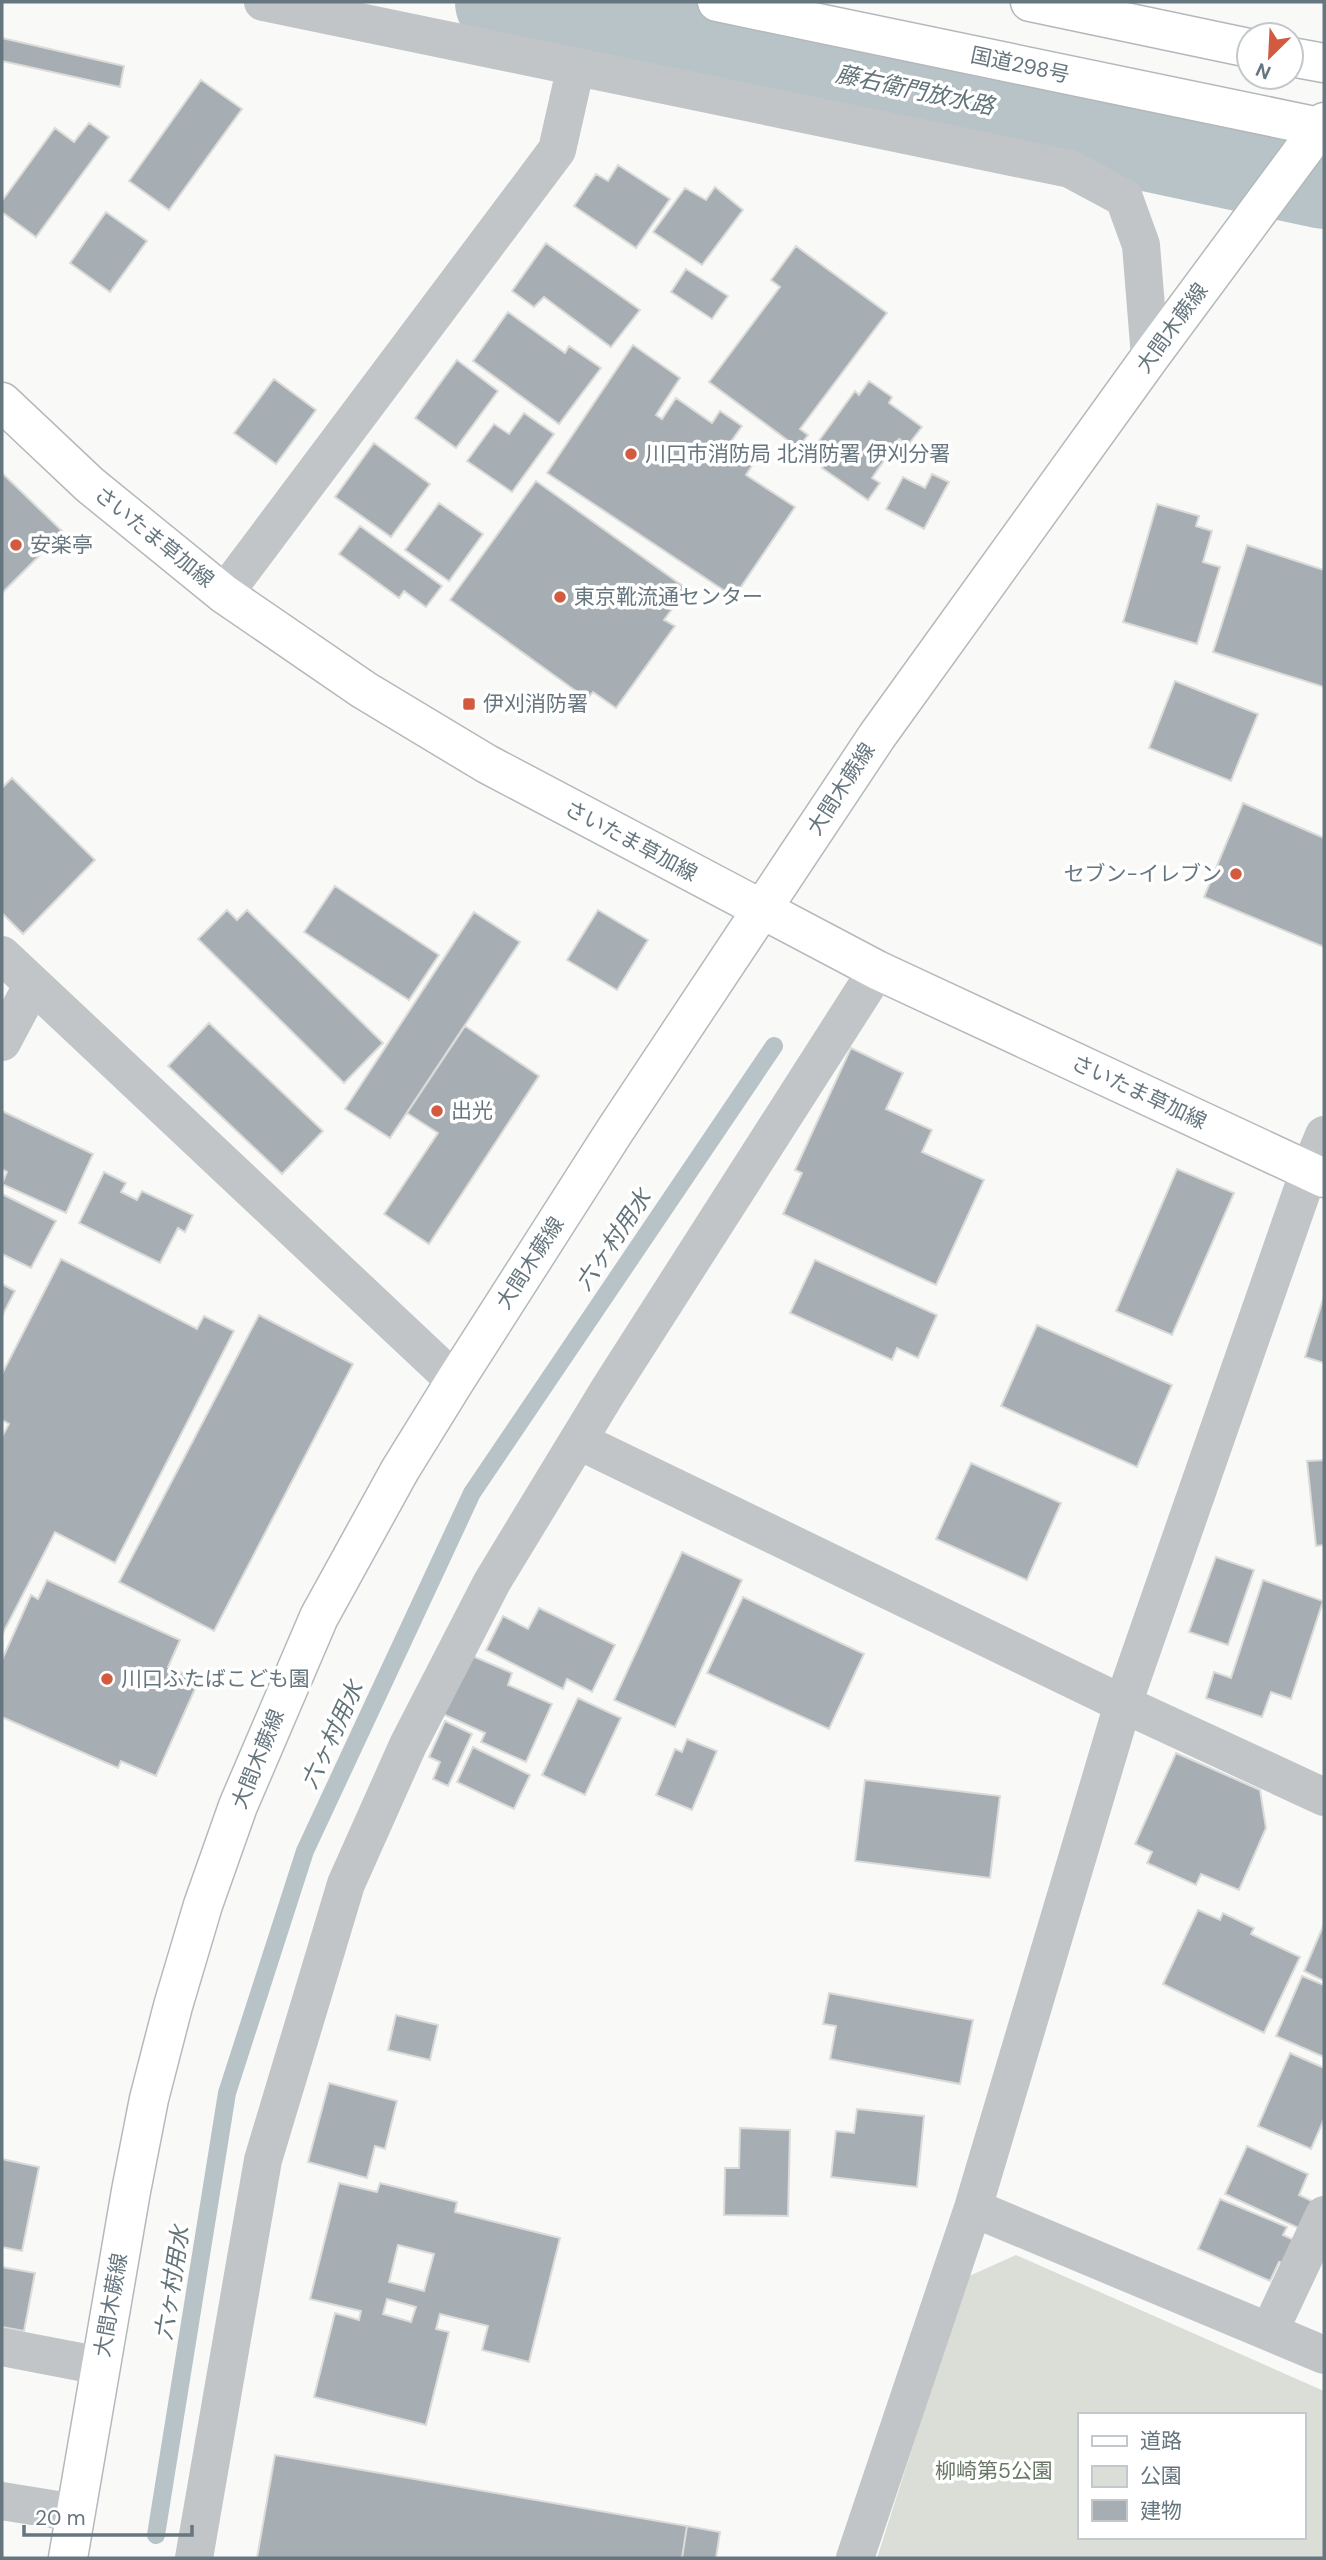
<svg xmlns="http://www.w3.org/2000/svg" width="1326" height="2560" font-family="'DM Sans','Noto Sans JP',sans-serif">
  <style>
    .green { fill: #daded7; fill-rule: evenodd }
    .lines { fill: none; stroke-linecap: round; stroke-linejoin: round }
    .stream { stroke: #b8c3c7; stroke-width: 18 }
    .river { stroke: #b8c3c7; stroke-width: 102 }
    .building { fill: #a6aeb3; stroke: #dbdbd9; stroke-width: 2; fill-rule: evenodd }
    .major-casing { stroke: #b4b9bc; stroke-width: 41 }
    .highway-casing { stroke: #b4b8bb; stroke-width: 41 }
    .minor { stroke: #c1c5c8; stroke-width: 38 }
    .major { stroke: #fff; stroke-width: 38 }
    .highway { stroke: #fff; stroke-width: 38 }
    .poi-dot { fill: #d25a3e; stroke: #fff; stroke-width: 2.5 }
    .labels { text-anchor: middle; stroke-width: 7; stroke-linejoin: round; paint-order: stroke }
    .street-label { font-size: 21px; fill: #66767f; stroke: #fff }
    .poi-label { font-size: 21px; fill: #66767f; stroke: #fff; text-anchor: start }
    .park-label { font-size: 21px; fill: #697866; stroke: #fff }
    .water-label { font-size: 23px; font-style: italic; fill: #627479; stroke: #fff }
  </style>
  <rect width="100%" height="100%" fill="#f9f9f7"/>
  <path class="green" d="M 1016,2255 L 1324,2391 L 1324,2558 L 877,2558 L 967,2277 ZM 1079,2415 L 1303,2415 L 1303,2537 L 1079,2537 Z"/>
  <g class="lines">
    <path class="stream" d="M 156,2535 L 227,2093 L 305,1851 L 472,1493 L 774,1046"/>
    <path class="river" d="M 506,2 L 1324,178"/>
  </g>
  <path class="building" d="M 2,38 L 124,66 L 120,87 L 2,61 Z
    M 201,80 L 242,109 L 169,210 L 129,181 Z
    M 89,123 L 109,137 L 36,237 L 2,212 L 2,201 L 55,128 L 74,142 Z
    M 618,165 L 670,199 L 636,248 L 574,206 L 596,174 L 608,181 Z
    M 715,187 L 743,210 L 702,265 L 653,232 L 685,188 L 706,200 Z
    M 106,212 L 147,241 L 110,292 L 70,263 Z
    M 546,243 L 640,310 L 611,347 L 544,297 L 534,307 L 512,291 Z
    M 796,246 L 887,313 L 800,429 L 808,435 L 798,448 L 709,382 L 780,287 L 771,280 Z
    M 686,269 L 728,296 L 712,319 L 671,292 Z
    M 508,312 L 565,353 L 569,346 L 601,368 L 559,424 L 473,361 Z
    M 633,345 L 680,378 L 656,415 L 662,419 L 676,398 L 712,423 L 720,411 L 742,426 L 728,446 L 753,464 L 746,475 L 795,507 L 734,597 L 547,473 Z
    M 457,360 L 498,391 L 456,448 L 415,418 Z
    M 274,379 L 316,410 L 276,464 L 234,433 Z
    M 869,381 L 892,397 L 889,403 L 922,427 L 908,445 L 899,439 L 872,478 L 880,483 L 868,500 L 822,468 L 833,453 L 818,442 L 855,391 L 859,395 Z
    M 524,413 L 554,434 L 512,492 L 467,461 L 494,424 L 509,434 Z
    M 374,443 L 430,484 L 391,537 L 335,497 Z
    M 2,473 L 63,532 L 2,593 Z
    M 932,474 L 949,482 L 924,529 L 886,509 L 903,477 L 925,488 Z
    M 536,481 L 687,589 L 664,620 L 675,626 L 616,708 L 593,692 L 587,699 L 450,600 Z
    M 439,503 L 483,534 L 449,581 L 405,550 Z
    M 1157,504 L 1199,516 L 1196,526 L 1212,531 L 1203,562 L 1220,567 L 1197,644 L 1123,622 Z
    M 360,526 L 442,586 L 426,607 L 404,591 L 399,598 L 339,554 Z
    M 1247,545 L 1324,570 L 1324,687 L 1213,652 Z
    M 1175,681 L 1258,714 L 1231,781 L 1149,748 Z
    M 12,778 L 95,860 L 23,934 L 2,913 L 2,788 Z
    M 1243,803 L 1324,838 L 1324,947 L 1204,897 Z
    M 335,886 L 439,955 L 409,1000 L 304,932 Z
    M 227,910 L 237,920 L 247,910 L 383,1043 L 344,1083 L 198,939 Z
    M 598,910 L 648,940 L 617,990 L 567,960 Z
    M 474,912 L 520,942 L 390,1138 L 345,1109 Z
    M 209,1023 L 323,1131 L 282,1174 L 168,1066 Z
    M 465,1026 L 539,1076 L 429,1244 L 384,1214 L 438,1133 L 407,1113 Z
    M 851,1048 L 903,1073 L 886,1109 L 932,1130 L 922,1152 L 984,1180 L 936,1285 L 783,1214 L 802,1173 L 795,1170 Z
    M 2,1111 L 93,1154 L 66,1213 L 2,1184 L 7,1172 L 2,1169 Z
    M 1177,1169 L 1234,1193 L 1172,1335 L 1116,1311 Z
    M 104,1172 L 126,1183 L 121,1192 L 137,1200 L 142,1191 L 193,1215 L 185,1232 L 178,1228 L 160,1263 L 79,1223 Z
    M 2,1194 L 56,1221 L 31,1268 L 2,1254 Z
    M 61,1259 L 197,1329 L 204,1316 L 234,1331 L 115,1563 L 55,1532 L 2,1635 L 2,1437 L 9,1424 L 2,1420 L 2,1374 Z
    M 815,1260 L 937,1315 L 918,1358 L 897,1348 L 892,1360 L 790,1313 Z
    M 2,1284 L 15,1291 L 2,1316 Z
    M 1324,1296 L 1324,1363 L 1305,1357 Z
    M 259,1315 L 353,1364 L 214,1631 L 119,1582 Z
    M 1037,1325 L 1172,1385 L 1137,1467 L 1001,1406 Z
    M 1324,1460 L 1324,1545 L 1316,1546 L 1307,1461 Z
    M 971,1463 L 1061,1503 L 1027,1580 L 936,1539 Z
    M 682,1552 L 742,1580 L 675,1727 L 614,1700 Z
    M 1216,1557 L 1254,1570 L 1228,1645 L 1189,1632 Z
    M 47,1580 L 180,1640 L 168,1667 L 199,1680 L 156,1776 L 121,1761 L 118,1768 L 2,1717 L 2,1660 L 31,1595 L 38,1599 Z
    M 1263,1580 L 1323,1601 L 1291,1699 L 1271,1692 L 1262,1717 L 1206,1698 L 1214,1672 L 1231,1678 Z
    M 743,1597 L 864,1654 L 829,1729 L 707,1673 Z
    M 539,1608 L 615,1645 L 592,1692 L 567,1679 L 563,1689 L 486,1650 L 503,1616 L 528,1629 Z
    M 470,1655 L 512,1673 L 508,1685 L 552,1704 L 526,1762 L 481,1742 L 485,1733 L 443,1714 Z
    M 578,1698 L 621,1718 L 585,1795 L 542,1775 Z
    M 445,1721 L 472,1734 L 448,1786 L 433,1779 L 440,1762 L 429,1757 Z
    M 687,1739 L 717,1751 L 692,1810 L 656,1795 L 675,1749 L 682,1752 Z
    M 473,1747 L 530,1775 L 514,1809 L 457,1782 Z
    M 1176,1753 L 1260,1790 L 1266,1828 L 1239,1890 L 1201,1874 L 1196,1885 L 1147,1863 L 1152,1852 L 1135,1844 Z
    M 865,1780 L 1000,1796 L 990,1878 L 855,1861 Z
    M 1198,1910 L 1220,1920 L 1223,1913 L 1254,1928 L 1251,1934 L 1300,1957 L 1264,2033 L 1163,1984 Z
    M 1324,1924 L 1324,1981 L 1304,1971 Z
    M 1302,1976 L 1324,1985 L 1324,2057 L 1276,2036 Z
    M 829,1993 L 973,2020 L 960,2084 L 830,2059 L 836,2026 L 823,2024 Z
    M 396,2015 L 438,2025 L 430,2060 L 388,2050 Z
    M 1290,2053 L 1324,2068 L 1324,2119 L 1311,2149 L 1258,2126 Z
    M 329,2083 L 397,2101 L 385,2149 L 375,2146 L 367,2178 L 308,2162 Z
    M 857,2109 L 924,2116 L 917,2187 L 831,2177 L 836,2131 L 854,2133 Z
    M 740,2128 L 790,2130 L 788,2216 L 724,2215 L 725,2168 L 739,2168 Z
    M 1247,2146 L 1308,2174 L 1299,2195 L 1316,2203 L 1303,2230 L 1225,2194 Z
    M 2,2159 L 39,2167 L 22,2251 L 2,2247 Z
    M 339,2183 L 377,2192 L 380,2183 L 457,2202 L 455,2212 L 560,2238 L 529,2362 L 482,2350 L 488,2326 L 440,2314 L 436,2329 L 449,2332 L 426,2425 L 314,2397 L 335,2313 L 359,2320 L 361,2311 L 310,2299 ZM 398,2245 L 434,2254 L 424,2291 L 389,2282 ZM 387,2299 L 416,2307 L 411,2322 L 383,2314 Z
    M 1220,2199 L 1287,2227 L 1283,2235 L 1294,2240 L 1284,2263 L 1279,2262 L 1270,2281 L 1198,2249 Z
    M 2,2267 L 35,2273 L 24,2331 L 2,2327 Z
    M 275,2455 L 687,2526 L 682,2558 L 257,2558 Z
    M 687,2526 L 720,2532 L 716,2558 L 682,2558 Z"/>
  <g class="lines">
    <g class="major-casing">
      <path id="major" d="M 2,402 L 90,485 L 224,594 L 364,690 L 487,764 L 877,970 L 1324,1178
        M 68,2558 L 131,2191 L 149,2099 L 173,2006 L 203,1905 L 238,1806 L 319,1617 L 400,1470 L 455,1381 L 614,1132 L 877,736 L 1150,357 L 1324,122"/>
    </g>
    <g class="highway-casing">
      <path id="highway" d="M 717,2 L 1324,128
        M 1030,2 L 1249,48
        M 1291,57 L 1324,63"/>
    </g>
    <path class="minor" d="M 263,2 L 1070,169 L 1124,198 L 1141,245 L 1150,357
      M 224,594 L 557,150 L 576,66
      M 2,955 L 455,1381
      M 2,1042 L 33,984
      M 579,1441 L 1123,1704 L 1324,1797
      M 973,2208 L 1324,2355
      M 1269,2332 L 1324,2215
      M 2,2347 L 101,2366
      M 2,2501 L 76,2513
      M 194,2558 L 263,2160 L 346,1884 L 408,1745 L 492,1582 L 608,1391 L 877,970
      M 855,2558 L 973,2208 L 1123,1704 L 1309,1171 L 1324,1135"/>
    <use href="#major" class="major"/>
    <use href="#highway" class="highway"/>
  </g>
  <g class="poi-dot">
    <circle cx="631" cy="454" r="7"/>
    <circle cx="16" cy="545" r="7"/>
    <circle cx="560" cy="597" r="7"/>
    <rect x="462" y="697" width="14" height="14" rx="3.5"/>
    <circle cx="1236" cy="874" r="7"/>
    <circle cx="437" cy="1111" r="7"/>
    <circle cx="107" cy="1679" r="7"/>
  </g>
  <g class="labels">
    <g class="street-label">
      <text transform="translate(1020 65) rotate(12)" y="7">国道298号</text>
      <text transform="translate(1172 328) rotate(-54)" y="7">大間木蕨線</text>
      <text transform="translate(154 537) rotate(39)" y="7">さいたま草加線</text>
      <text transform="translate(841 789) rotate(-57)" y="7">大間木蕨線</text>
      <text transform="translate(631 841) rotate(28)" y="7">さいたま草加線</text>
      <text transform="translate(1139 1092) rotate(25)" y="7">さいたま草加線</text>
      <text transform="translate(530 1263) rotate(-57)" y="7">大間木蕨線</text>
      <text transform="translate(258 1759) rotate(-68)" y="7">大間木蕨線</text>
      <text transform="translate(111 2305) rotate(-80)" y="7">大間木蕨線</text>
    </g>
    <g class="poi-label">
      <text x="645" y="461">川口市消防局 北消防署 伊刈分署</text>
      <text x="30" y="552">安楽亭</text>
      <text x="574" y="604">東京靴流通センター</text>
      <text x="483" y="711">伊刈消防署</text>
      <text x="1222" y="881" text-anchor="end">セブン-イレブン</text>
      <text x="451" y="1118">出光</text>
      <text x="121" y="1686">川口ふたばこども園</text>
    </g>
    <g class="park-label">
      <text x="994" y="2478">柳崎第5公園</text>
    </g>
    <g class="water-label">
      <text transform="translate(915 90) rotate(12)" y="8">藤右衛門放水路</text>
      <text transform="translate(613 1240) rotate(-56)" y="8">六ヶ村用水</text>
      <text transform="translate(332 1735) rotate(-65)" y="8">六ヶ村用水</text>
      <text transform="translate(172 2283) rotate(-81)" y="8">六ヶ村用水</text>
    </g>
  </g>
  <rect width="1326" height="2560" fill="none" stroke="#66767f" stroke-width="7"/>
  <rect x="1078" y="2413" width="228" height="126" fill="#ffffff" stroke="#c2c8cc" stroke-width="2"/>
  <rect x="1092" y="2436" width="35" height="10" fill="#ffffff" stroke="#c2c8cc" stroke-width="2"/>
  <text x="1140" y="2448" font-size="21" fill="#66767f">道路</text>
  <rect x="1092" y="2466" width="35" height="21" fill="#daded7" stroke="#c2c8cc" stroke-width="2"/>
  <text x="1140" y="2483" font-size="21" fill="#66767f">公園</text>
  <rect x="1092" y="2500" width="35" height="21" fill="#a6aeb3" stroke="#c2c8cc" stroke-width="2"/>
  <text x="1140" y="2518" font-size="21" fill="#66767f">建物</text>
  <g transform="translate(1270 56) rotate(204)"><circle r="33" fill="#ffffff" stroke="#c2c8cc" stroke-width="2"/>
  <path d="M0-5L12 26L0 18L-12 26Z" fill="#d25a3e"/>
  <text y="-10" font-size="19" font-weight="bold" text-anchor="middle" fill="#66767f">N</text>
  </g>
  <path d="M24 2525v10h168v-10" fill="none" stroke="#66767f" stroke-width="3.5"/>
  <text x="35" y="2525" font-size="21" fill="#66767f" stroke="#ffffff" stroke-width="5" paint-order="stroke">20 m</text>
</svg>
